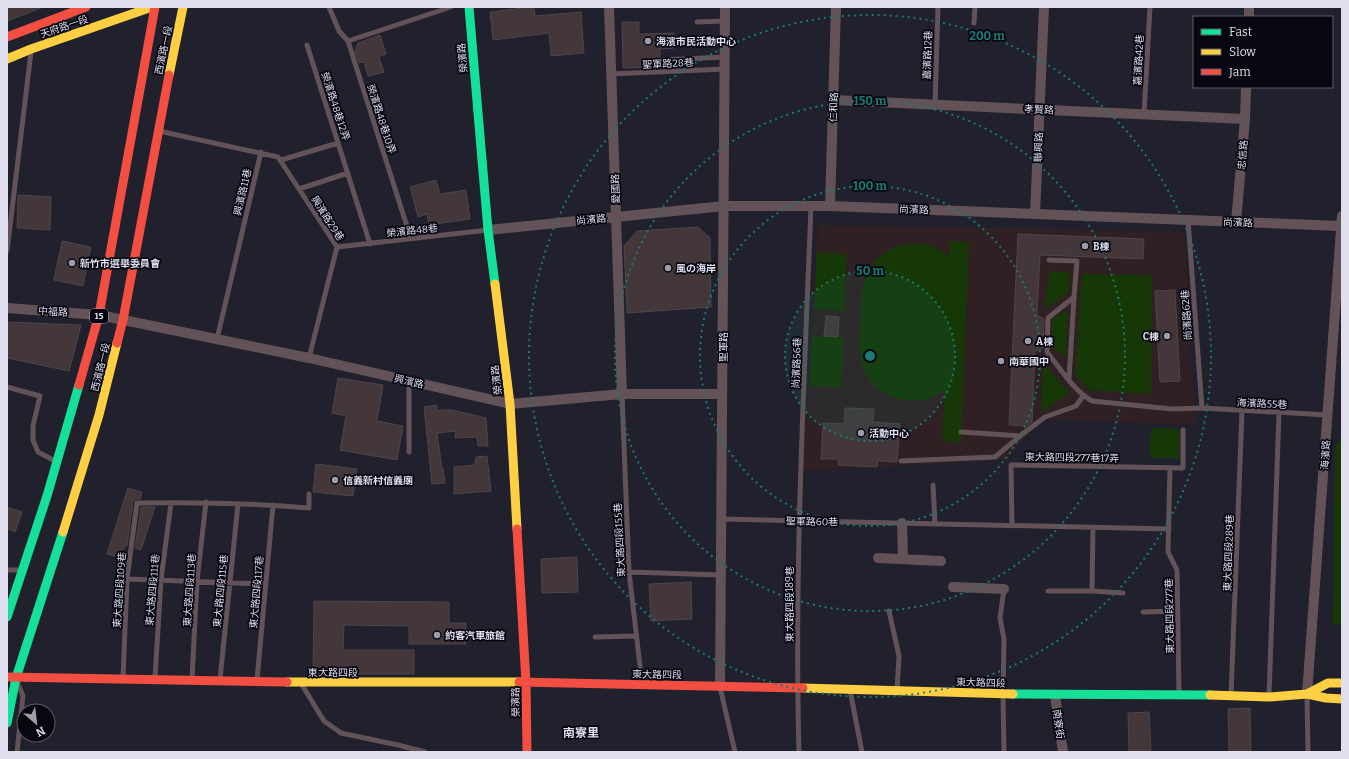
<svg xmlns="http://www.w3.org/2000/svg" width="1349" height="759" font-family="Bitter,'Noto Sans TC','Noto Sans JP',serif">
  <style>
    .education { fill: #301f23 }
    .green { fill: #163806 }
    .building { fill: #43373a; stroke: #4c454a }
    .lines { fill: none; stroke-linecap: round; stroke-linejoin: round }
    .lane { stroke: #635257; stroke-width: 5 }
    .street { stroke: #635257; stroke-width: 10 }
    .fast { stroke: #16e098; stroke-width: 9 }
    .slow { stroke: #ffcf43; stroke-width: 9 }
    .jam { stroke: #f24e42; stroke-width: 9 }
    .ring { fill: none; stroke: #197b74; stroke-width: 2; stroke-dasharray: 2 4 }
    .poi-dot { fill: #9c9cac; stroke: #070711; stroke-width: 1.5 }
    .labels { text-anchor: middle; stroke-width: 3.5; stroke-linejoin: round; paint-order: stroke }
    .shield { fill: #070711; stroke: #9e9ead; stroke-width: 1 }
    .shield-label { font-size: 9px; font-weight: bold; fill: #dfdff0 }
    .street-label { font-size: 10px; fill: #dfdff0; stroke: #070711 }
    .poi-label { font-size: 10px; font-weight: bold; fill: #dfdff0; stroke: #070711; text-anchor: start }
    .quarter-label { font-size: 12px; font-weight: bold; fill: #dfdff0; stroke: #070711 }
    .centre { fill: #197b74; stroke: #070711; stroke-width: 2 }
    .ring-label { font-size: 12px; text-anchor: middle; font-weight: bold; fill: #197b74; stroke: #070711; stroke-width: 3.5; stroke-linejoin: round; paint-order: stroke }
  </style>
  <rect width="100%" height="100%" fill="#21202d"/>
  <path class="education" d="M 818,225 L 1184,232 L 1195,425 L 1041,419 L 1007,460 L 803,471 Z"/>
  <path class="green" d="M 950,241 L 969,242 L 961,443 L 942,441 L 944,390 C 937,394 930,399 922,400 C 896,404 869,390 862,364 C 858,350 860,336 861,322 C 862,307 860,291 866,276 C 875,252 903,239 928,245 C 936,247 943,252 949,257 Z
    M 817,252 L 847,254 L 844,311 L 814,309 Z
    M 1050,271 L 1070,272 L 1069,293 L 1044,309 Z
    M 1082,274 L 1152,275 L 1151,394 L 1090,390 L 1075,374 Z
    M 1068,310 L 1066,358 L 1052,347 L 1052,319 Z
    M 812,336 L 844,338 L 841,388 L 809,386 Z
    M 1043,363 L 1070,393 L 1041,413 Z
    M 1151,428 L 1180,429 L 1179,459 L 1149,457 Z
    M 1342,435 L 1342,625 L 1333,624 L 1335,448 Z"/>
  <path class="building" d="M 7,7 L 41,7 L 41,8 L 7,21 Z
    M 531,7 L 534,7 L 535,16 L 581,12 L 584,53 L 551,56 L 549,33 L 493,40 L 490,12 Z
    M 622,22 L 639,22 L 639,34 L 674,33 L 674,48 L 660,49 L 660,56 L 656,59 L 657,62 L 660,64 L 660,67 L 623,68 Z
    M 380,35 L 386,54 L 379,57 L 384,72 L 368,76 L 364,62 L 359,63 L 355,51 L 358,43 Z
    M 436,180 L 440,194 L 466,190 L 470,219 L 429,225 L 427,214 L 418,217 L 410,187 Z
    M 18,195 L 51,197 L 50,230 L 17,228 Z
    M 698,227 L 710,238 L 711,307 L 627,313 L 624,246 L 637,231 Z
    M 1018,234 L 1144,239 L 1143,259 L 1040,255 L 1037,315 L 1044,319 L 1043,348 L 1035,351 L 1032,422 L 1027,426 L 1009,425 Z
    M 62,241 L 91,247 L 83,286 L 54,280 Z
    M 1175,290 L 1180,381 L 1160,382 L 1155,291 Z
    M 826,316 L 839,317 L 838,337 L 824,336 Z
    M 7,322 L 81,325 L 69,371 L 7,358 Z
    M 338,378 L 383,385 L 377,421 L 403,426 L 397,460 L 340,450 L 346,416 L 332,413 Z
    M 437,405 L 437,410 L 452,410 L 486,418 L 488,446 L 478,446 L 477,437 L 455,438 L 456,431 L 437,433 L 442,469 L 443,468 L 445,483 L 432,484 L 424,407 Z
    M 845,408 L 874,409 L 873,422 L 900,424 L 897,462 L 878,461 L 877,467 L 838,465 L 838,459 L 821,459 L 823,423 L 844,424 Z
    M 487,456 L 491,491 L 454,494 L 454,467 L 475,465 L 476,457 Z
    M 316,464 L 357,469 L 353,496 L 313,492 Z
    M 128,488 L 142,492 L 140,499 L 135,499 L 133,502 L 127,546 L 125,545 L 121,558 L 107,554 Z
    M 7,507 L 22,512 L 15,532 L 7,529 Z
    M 141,507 L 155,507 L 141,550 L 135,548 Z
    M 577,557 L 578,592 L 542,593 L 541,559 Z
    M 691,582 L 692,619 L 651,621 L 649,584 Z
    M 314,601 L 449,602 L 449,623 L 466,623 L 466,644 L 409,644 L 409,626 L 344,625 L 343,650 L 414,650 L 414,674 L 313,674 Z
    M 1250,708 L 1251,752 L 1229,752 L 1228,709 Z
    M 1149,712 L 1151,751 L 1129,752 L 1128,713 Z"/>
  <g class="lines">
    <path class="lane" d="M 329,7 L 339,31 L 348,41 L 411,239
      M 697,22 L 725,21
      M 974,23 L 975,7
      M 348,41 L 451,7
      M 307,45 L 370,244
      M 660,60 L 725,57
      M 611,74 L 725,69
      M 935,104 L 938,7
      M 1144,114 L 1150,7
      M 159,131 L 278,157 L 337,247 L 309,358
      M 281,160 L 338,143
      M 299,189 L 348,173
      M 1188,220 L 1202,408
      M 337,247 L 488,230
      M 7,251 L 31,52
      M 1049,260 L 1077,261 L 1074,297
      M 217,339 L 261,152
      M 1069,379 L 1074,297 L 1048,318 L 1047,352 C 1060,368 1074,391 1092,401 L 1172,409 L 1202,408 L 1328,415
      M 7,387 L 40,396 L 33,426 L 33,440 L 38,452 L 55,461
      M 622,394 L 629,572 L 642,683
      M 961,432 L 1020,436 L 1045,417 L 1076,406 L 1083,396
      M 409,452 L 409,381
      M 901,461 L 995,457 L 1020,436
      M 1170,468 L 1168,552 L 1177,570 L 1179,693
      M 933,485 L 935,524
      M 721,519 L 1169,529
      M 1012,525 L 1011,465 L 1183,468 L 1183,430
      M 7,570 L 21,570
      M 629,572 L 721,575
      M 127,579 L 266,584
      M 1004,589 L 1000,618 L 1004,639 L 1003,694 L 1004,752
      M 1048,591 L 1092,591 L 1123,593
      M 1092,591 L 1093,527
      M 889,611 L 899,656 L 897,690
      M 1143,612 L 1178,611
      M 595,637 L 636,636
      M 123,678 L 127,579 L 137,503 C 195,502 252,503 309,508 L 309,494
      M 155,678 L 161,580 L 171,503
      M 192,679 L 197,581 L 206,502
      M 220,679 L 238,504
      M 257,680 L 273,505
      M 302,685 L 324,721 L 341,733 L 398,745 L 425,752
      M 720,687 L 735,752
      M 850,690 L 862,752
      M 1231,695 L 1242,411
      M 1307,695 L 1308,752
      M 1269,696 L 1279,413
      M 17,752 L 23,696 L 18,684
      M 799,752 C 794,570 804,388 811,206"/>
    <path class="street" d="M 609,7 L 622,394
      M 1249,17 L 1249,7
      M 833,100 L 1245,119
      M 830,206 L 836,7
      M 1035,214 L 1044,7
      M 1236,222 L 1245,119 L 1246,87
      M 488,230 L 724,206 L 830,206 L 1341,226
      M 7,308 L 99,315 L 309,358 L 510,404 L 622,394 L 722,394
      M 902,523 L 903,559
      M 878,558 L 941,561
      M 953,587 L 1004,589
      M 720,686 L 725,7
      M 1307,694 L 1342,216
      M 1055,695 L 1063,752"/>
    <path class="fast" d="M 469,7 L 488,230 L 495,284
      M 7,617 L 47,496 L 79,385
      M 1013,694 L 1210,695
      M 7,723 L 16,678 L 63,532"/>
    <path class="slow" d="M 7,59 L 31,49 L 152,7
      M 169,75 L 183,7
      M 495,284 L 510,404 L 517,529
      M 63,532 L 99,415 L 117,343
      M 287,682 L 519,682
      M 803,688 L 1013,694
      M 1307,694 L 1328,683 L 1342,683
      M 1210,695 L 1269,697 L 1307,694 L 1326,698 L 1342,699"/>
    <path class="jam" d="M 7,37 L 86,7
      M 117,343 L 123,320 L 169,75
      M 79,385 L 99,315 L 155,7
      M 517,529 L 526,682 L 527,752
      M 7,677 L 287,682
      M 519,682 L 803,688"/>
  </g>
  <circle cx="870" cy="356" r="85" fill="#197b74" fill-opacity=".12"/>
  <g class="ring">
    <circle cx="870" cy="356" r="85"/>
    <circle cx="870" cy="356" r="170"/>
    <circle cx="870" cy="356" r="255"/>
    <circle cx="870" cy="356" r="341"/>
  </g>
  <g class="poi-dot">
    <circle cx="648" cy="41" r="4"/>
    <circle cx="1085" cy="246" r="4"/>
    <circle cx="72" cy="263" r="4"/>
    <circle cx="668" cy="268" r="4"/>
    <circle cx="1167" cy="336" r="4"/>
    <circle cx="1028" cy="341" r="4"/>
    <circle cx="1001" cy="361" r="4"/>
    <circle cx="861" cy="433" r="4"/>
    <circle cx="335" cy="480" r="4"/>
    <circle cx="437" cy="635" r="4"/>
  </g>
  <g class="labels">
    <rect class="shield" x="90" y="309" width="18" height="14" rx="3"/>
    <g class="shield-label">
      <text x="99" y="319">15</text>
    </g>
    <g class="street-label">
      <text transform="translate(64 26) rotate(-19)" y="4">天府路一段</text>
      <text transform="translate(163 50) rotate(-78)" y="4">西濱路一段</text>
      <text transform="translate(927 55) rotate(-88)" y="4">嘉濱路12巷</text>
      <text transform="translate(462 58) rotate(-95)" y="4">榮濱路</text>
      <text transform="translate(1138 60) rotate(-87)" y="4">嘉濱路42巷</text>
      <text transform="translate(668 63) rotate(-3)" y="4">聖軍路28巷</text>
      <text transform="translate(336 106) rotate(72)" y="4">榮濱路48巷12弄</text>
      <text transform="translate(833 107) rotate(-88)" y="4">仁和路</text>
      <text transform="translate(1039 109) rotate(3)" y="4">孝賢路</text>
      <text transform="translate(382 119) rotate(72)" y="4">榮濱路48巷10弄</text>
      <text transform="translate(1038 147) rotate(-88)" y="4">聯興路</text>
      <text transform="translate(1242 155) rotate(-85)" y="4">忠信路</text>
      <text transform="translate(615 189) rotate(-92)" y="4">愛國路</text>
      <text transform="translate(242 192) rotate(-77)" y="4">興濱路11巷</text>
      <text transform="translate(914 209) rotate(2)" y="4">尚濱路</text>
      <text transform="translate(328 218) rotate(57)" y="4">興濱路29巷</text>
      <text transform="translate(591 219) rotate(-6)" y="4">尚濱路</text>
      <text transform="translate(1238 222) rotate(2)" y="4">尚濱路</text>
      <text transform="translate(412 230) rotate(-6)" y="4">榮濱路48巷</text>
      <text transform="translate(53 311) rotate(4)" y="4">中福路</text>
      <text transform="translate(1186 315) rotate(-94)" y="4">尚濱路62巷</text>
      <text transform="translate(723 347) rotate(-90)" y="4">聖軍路</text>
      <text transform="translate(796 363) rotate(-88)" y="4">尚濱路56巷</text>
      <text transform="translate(100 367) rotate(-76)" y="4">西濱路一段</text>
      <text transform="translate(496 380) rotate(-97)" y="4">榮濱路</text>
      <text transform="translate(409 381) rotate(13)" y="4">興濱路</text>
      <text transform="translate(1262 403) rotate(3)" y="4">海濱路55巷</text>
      <text transform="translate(1325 455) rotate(-86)" y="4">海濱路</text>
      <text transform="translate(1072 457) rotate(1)" y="4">東大路四段277巷17弄</text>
      <text transform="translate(812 521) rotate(1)" y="4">聖軍路60巷</text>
      <text transform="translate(619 540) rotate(-93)" y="4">東大路四段155巷</text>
      <text transform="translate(1228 553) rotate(-88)" y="4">東大路四段289巷</text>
      <text transform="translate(119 590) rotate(-86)" y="4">東大路四段109巷</text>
      <text transform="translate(152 590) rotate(-85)" y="4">東大路四段111巷</text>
      <text transform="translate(189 590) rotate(-86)" y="4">東大路四段113巷</text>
      <text transform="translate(220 591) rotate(-84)" y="4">東大路四段115巷</text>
      <text transform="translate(256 592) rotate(-85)" y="4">東大路四段117巷</text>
      <text transform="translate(789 604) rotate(-90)" y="4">東大路四段189巷</text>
      <text transform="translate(1169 616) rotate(-91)" y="4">東大路四段277巷</text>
      <text x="333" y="676">東大路四段</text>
      <text transform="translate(657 674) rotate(1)" y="4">東大路四段</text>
      <text transform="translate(981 682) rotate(2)" y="4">東大路四段</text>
      <text transform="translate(515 702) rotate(-91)" y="4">榮濱路</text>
      <text transform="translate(1059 724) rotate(82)" y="4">南寮街</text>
    </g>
    <g class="poi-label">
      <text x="656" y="45">海濱市民活動中心</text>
      <text x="1093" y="250">B棟</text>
      <text x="80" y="267">新竹市選舉委員會</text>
      <text x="676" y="272">風の海岸</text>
      <text x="1159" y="340" text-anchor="end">C棟</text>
      <text x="1036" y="345">A棟</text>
      <text x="1009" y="365">南華國中</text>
      <text x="869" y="437">活動中心</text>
      <text x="343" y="484">信義新村信義廟</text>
      <text x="445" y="639">約客汽車旅館</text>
    </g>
    <g class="quarter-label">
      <text x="581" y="737">南寮里</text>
    </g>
  </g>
  <circle cx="870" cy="356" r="6" class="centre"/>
  <g class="ring-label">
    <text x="987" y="40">200 m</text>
    <text x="870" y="105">150 m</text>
    <text x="870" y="190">100 m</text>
    <text x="870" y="275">50 m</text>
  </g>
  <rect width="1349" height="759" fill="none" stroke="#dfdff0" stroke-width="16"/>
  <rect x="1193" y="16" width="140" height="72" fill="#070711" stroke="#5d5d6a"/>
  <rect x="1201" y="29" width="20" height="6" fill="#16e098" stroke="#5d5d6a"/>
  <text x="1229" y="36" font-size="12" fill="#dfdff0">Fast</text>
  <rect x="1201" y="49" width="20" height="6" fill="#ffcf43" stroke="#5d5d6a"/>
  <text x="1229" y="56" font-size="12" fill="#dfdff0">Slow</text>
  <rect x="1201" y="69" width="20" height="6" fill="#f24e42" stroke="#5d5d6a"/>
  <text x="1229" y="76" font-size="12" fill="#dfdff0">Jam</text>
  <g transform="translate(36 723) rotate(152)"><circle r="19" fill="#070711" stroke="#5d5d6a"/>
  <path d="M0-3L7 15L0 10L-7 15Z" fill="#9c9cac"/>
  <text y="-6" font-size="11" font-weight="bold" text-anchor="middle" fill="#dfdff0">N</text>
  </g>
</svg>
